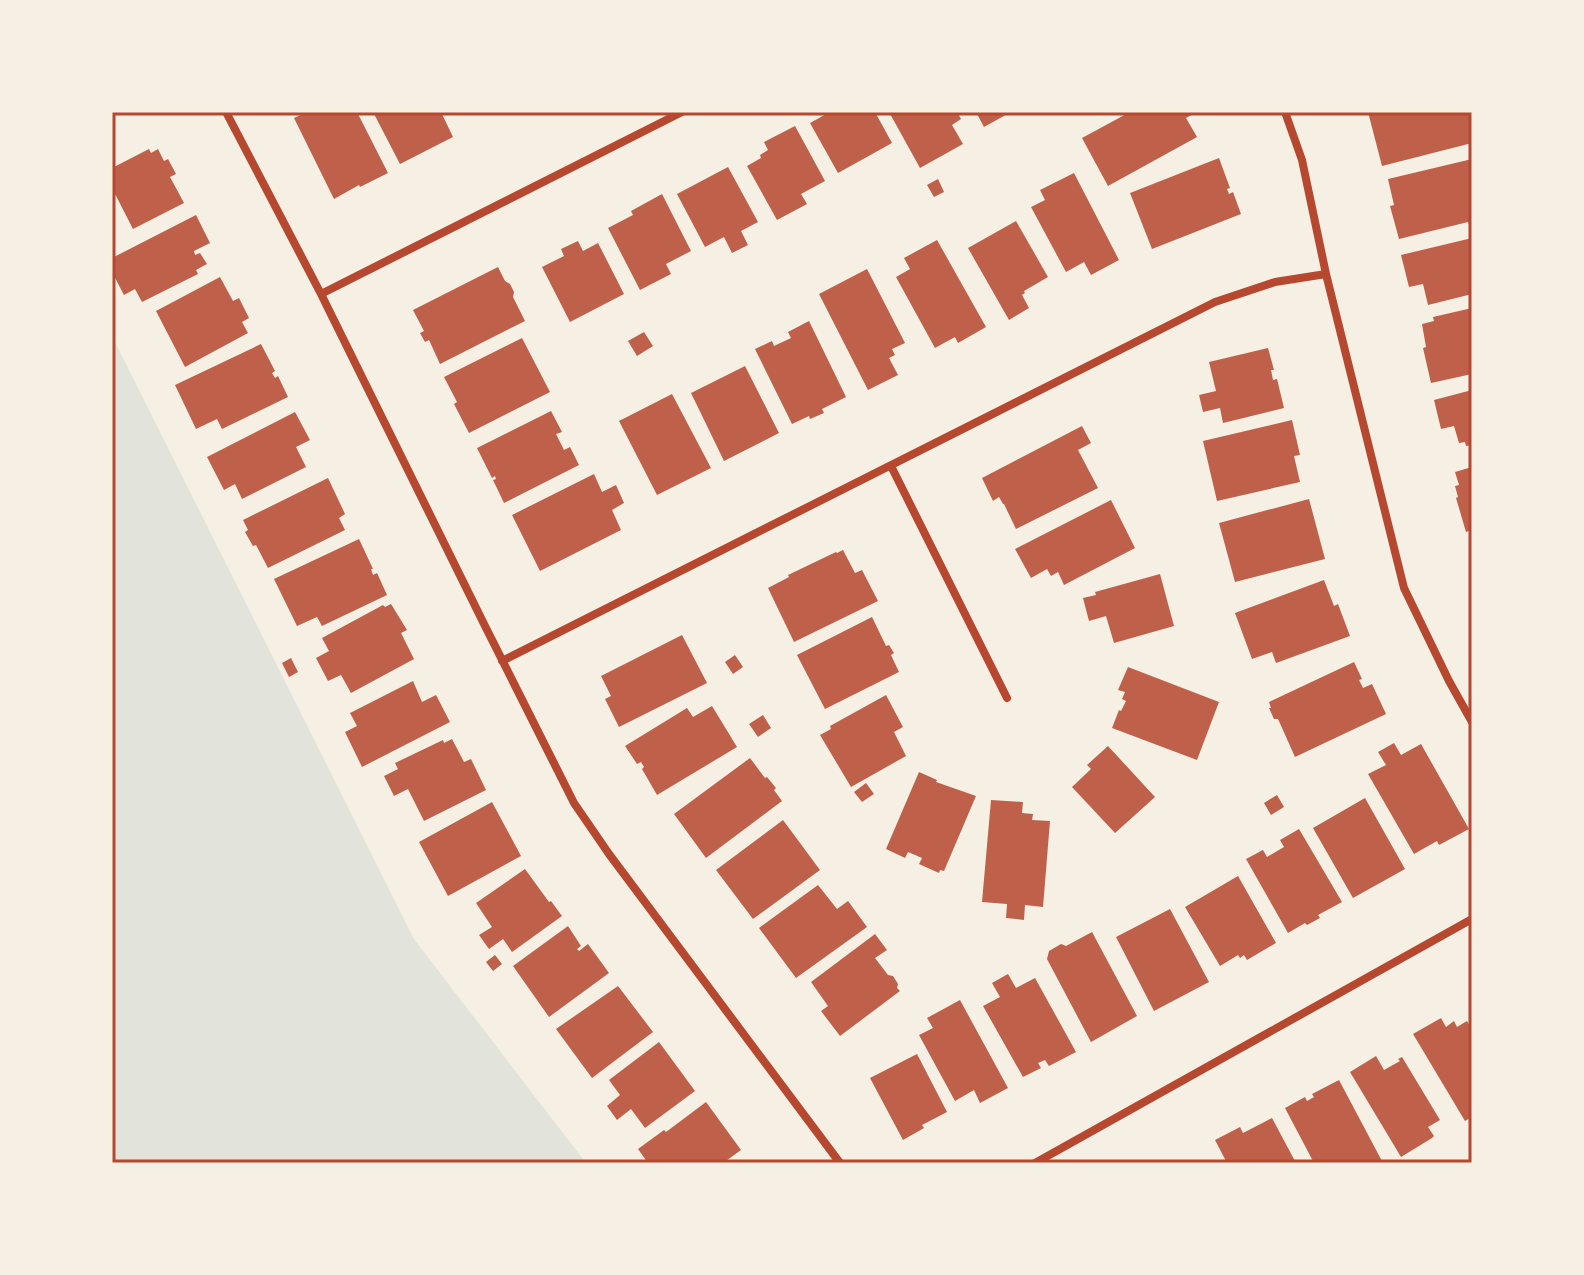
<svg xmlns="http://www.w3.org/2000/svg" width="1584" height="1275" font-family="Barlow,sans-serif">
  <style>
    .green { fill: #e2e4dc }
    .building { fill: #bf614a }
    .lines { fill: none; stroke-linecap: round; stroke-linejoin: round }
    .minor { stroke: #b5482f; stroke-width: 8 }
    .neatline { fill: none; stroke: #b5482f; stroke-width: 3 }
  </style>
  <rect width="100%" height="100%" fill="#f6efe4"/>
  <path class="green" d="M 112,336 L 414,939 L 586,1163 L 112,1163 Z"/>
  <path class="building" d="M 307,112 L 357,112 L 388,173 L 360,187 L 359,185 L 334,199 L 294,118 Z
    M 373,112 L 441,112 L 453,137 L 400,164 Z
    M 830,112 L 875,112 L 892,143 L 838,173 L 810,123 Z
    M 889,112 L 957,112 L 961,119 L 952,125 L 963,144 L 920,168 Z
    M 976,112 L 1011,112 L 984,127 Z
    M 1130,112 L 1197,112 L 1186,118 L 1197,137 L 1108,186 L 1082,138 Z
    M 1368,112 L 1472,112 L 1472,143 L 1382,166 Z
    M 795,126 L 825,181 L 801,194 L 807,204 L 777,220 L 747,166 L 761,158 L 760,155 L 768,150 L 764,142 Z
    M 149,149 L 151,153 L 158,149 L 164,161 L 168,159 L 176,174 L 170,177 L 184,203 L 133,229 L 112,188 L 112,168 Z
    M 1219,158 L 1230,188 L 1227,189 L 1229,194 L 1233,192 L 1241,214 L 1152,249 L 1130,193 Z
    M 1472,159 L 1472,223 L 1469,224 L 1468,222 L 1399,239 L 1390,206 L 1394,205 L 1388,179 Z
    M 728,167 L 758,222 L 741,231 L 748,245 L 732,253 L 724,237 L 705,247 L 677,194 Z
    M 1074,173 L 1119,260 L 1091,275 L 1084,262 L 1066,272 L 1031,207 L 1045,200 L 1040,190 Z
    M 938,179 L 944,192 L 934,197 L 927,185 Z
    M 662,194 L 691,251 L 666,264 L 671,274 L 640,290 L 608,228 L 633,215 L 631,211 Z
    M 196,215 L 210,243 L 194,251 L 195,255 L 200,253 L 207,264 L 196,270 L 198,274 L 142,302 L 135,289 L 124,295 L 112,272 L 112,258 Z
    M 1016,221 L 1048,277 L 1024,291 L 1025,293 L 1022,295 L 1029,308 L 1009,320 L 968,248 Z
    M 1472,238 L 1472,294 L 1428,305 L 1423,284 L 1409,287 L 1401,255 Z
    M 937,240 L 986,327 L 958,343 L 955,337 L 935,348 L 896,277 L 910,269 L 904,258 Z
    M 578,241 L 583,251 L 598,243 L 624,294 L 570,322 L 542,267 L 564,256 L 561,249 Z
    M 498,267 L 505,281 L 510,284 L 514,292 L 513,297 L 525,321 L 440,364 L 429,340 L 425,342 L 420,333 L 424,331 L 413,310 Z
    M 867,269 L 905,343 L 892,349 L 895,355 L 889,358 L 898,375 L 868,390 L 819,294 Z
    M 220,277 L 233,301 L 239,298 L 249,318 L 242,322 L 248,333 L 185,367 L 156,311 Z
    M 1472,308 L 1472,374 L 1431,383 L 1423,348 L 1426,347 L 1422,324 L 1434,321 L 1433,317 Z
    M 809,321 L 846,397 L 822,409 L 824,413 L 810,419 L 809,416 L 792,424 L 755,349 L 772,341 L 774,346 L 791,338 L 788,332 Z
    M 644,332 L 653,346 L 637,356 L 628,341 Z
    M 522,338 L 550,392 L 469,433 L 454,404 L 457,402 L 444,377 Z
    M 261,344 L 275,371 L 272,373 L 275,378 L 278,376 L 288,397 L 222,429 L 217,419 L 196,429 L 175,385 Z
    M 1268,348 L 1274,370 L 1271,370 L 1273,380 L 1277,379 L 1284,408 L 1223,423 L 1220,408 L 1203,412 L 1199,395 L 1216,391 L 1209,362 Z
    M 745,366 L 779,433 L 724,461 L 691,393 Z
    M 1472,390 L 1472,445 L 1466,446 L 1465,442 L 1459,443 L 1454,426 L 1441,429 L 1434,400 Z
    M 672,394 L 711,468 L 657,495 L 619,421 Z
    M 551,411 L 562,432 L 556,434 L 564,450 L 570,447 L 579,465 L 504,503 L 493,480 L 496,479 L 495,476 L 492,478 L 477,448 Z
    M 295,412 L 310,440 L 296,447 L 306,467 L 242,499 L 235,484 L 224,490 L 207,457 Z
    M 1292,420 L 1300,455 L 1294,456 L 1300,482 L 1217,501 L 1203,441 Z
    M 1082,426 L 1091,443 L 1078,450 L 1098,488 L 1016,529 L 1004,504 L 1003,504 L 999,497 L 993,501 L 982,478 Z
    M 1472,467 L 1472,530 L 1466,532 L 1456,498 L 1458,497 L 1455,486 L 1459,485 L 1455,472 Z
    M 594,474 L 602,492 L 616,485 L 624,503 L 612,510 L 621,530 L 540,571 L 512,515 Z
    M 328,478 L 345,514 L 339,518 L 345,530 L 268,568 L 256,545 L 253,546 L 245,532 L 248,530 L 243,520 Z
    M 1309,499 L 1325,559 L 1235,582 L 1219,523 Z
    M 1111,500 L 1135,548 L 1064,585 L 1058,572 L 1051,576 L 1047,569 L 1031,578 L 1015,549 Z
    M 359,539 L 373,569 L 371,569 L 373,575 L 377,573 L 387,595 L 322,626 L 317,617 L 297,626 L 274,579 Z
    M 843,550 L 855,573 L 862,570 L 878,601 L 794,642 L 768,588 L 789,577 L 788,575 L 836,552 L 837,553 Z
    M 1160,574 L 1174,626 L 1114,643 L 1106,616 L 1089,621 L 1083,598 L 1096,595 L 1095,592 Z
    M 1324,580 L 1334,606 L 1338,604 L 1350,636 L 1276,663 L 1272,652 L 1252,659 L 1235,613 Z
    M 391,604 L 407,630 L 401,633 L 414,659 L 351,693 L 341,675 L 328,681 L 316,658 L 329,651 L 322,638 L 383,605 L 385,607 Z
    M 872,617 L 886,646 L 889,645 L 894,653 L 891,655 L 899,672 L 825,709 L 797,655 Z
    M 682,635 L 707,683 L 619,727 L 605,699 L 611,696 L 601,676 Z
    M 735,655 L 743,667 L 733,674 L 725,662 Z
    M 291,658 L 298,672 L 289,677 L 282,663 Z
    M 1354,662 L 1362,679 L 1359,680 L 1363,688 L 1372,684 L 1386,714 L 1295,757 L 1278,719 L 1274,719 L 1269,708 L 1271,708 L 1269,702 Z
    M 1128,667 L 1219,702 L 1197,760 L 1112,728 L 1119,710 L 1121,711 L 1126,701 L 1122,699 L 1125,692 L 1118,690 Z
    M 413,681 L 422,702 L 436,695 L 450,722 L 362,767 L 345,732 L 357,726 L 350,713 Z
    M 886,695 L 903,727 L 894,732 L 906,756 L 851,787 L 820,735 L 831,729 L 830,726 Z
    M 712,706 L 737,747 L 657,795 L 642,769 L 644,767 L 641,762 L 637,764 L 625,746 L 687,708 L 693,717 Z
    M 763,715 L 771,728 L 758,737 L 749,724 Z
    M 452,739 L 464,762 L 471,759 L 486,790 L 424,821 L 408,789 L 394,796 L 384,776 L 398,769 L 395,763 L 443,740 L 444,743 Z
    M 1394,743 L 1401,755 L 1421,744 L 1469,829 L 1439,845 L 1437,841 L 1414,854 L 1368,774 L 1386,765 L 1378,752 Z
    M 1108,746 L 1155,797 L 1115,833 L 1072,787 L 1091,769 L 1087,765 Z
    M 750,758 L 765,778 L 767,777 L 776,788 L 774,790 L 782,801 L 706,858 L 674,814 Z
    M 919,772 L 937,780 L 936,782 L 976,796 L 944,871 L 940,870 L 939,873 L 919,864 L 922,858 L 908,852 L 905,858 L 886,849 Z
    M 866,783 L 874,794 L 862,802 L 854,792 Z
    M 1277,795 L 1284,807 L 1271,815 L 1264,803 Z
    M 1365,798 L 1405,869 L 1353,898 L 1313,828 Z
    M 991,800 L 1023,802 L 1022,813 L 1033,814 L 1032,820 L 1050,821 L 1043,907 L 1025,905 L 1024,920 L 1006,918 L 1007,904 L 982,902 Z
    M 492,802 L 521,856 L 448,896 L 419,842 Z
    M 783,820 L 820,870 L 753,919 L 716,870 Z
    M 1299,829 L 1342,902 L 1318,915 L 1320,918 L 1307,925 L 1305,923 L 1288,933 L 1246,859 L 1263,850 L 1267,857 L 1284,847 L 1280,840 Z
    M 525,869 L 549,902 L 551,901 L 562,916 L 512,952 L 503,939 L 489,949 L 479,935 L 492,927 L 476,903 Z
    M 1238,876 L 1276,943 L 1247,960 L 1244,955 L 1240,958 L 1238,955 L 1220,966 L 1185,907 Z
    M 818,885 L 837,909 L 848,901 L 867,927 L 796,978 L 759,928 Z
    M 1170,909 L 1209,982 L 1154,1011 L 1116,937 Z
    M 568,926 L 581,946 L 577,949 L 579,951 L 588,944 L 609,973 L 549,1017 L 513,966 Z
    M 1092,932 L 1137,1016 L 1091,1042 L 1047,959 L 1049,951 L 1061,944 L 1066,946 Z
    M 875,934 L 887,950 L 875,958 L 888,975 L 893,976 L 898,984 L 897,988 L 900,991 L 840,1036 L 821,1011 L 828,1006 L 811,982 Z
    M 495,955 L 502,964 L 493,971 L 486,962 Z
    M 1008,974 L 1016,988 L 1035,978 L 1076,1052 L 1049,1066 L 1045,1060 L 1038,1063 L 1041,1068 L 1023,1077 L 983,1006 L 1000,997 L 992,983 Z
    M 618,986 L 653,1032 L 592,1078 L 556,1029 Z
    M 960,1000 L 1008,1088 L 980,1103 L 974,1090 L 955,1101 L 919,1035 L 933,1028 L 927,1018 Z
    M 1441,1018 L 1446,1027 L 1454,1021 L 1457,1027 L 1467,1021 L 1472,1029 L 1472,1117 L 1465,1121 L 1413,1034 Z
    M 659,1042 L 695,1091 L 645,1128 L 631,1109 L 617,1120 L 607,1106 L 620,1095 L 609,1080 Z
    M 917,1054 L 947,1112 L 922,1125 L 924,1128 L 903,1140 L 870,1078 Z
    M 1376,1056 L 1384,1070 L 1400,1061 L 1398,1059 L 1402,1057 L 1440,1120 L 1428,1127 L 1434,1136 L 1432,1138 L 1401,1157 L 1350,1072 Z
    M 1339,1080 L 1383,1163 L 1314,1163 L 1285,1108 L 1305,1097 L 1307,1101 L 1314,1097 L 1312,1094 Z
    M 706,1102 L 741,1150 L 723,1163 L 648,1163 L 638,1149 L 664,1130 L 666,1132 Z
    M 1272,1118 L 1296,1163 L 1227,1163 L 1215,1140 L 1240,1127 L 1243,1133 Z"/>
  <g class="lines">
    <path class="minor" d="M 226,112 L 321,294 L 485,626 L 574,803 L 609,854 L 840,1163
      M 1285,112 L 1302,160 L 1326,274 L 1404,588 L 1449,681 L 1472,722
      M 321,294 L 682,112
      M 891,466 L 1007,698
      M 502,661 L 1215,302 L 1275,282 L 1326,274
      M 1035,1163 L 1472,919"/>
  </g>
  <rect width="1584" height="1275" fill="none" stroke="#f6efe4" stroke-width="228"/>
  <rect x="114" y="114" width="1356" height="1047" class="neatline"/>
</svg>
